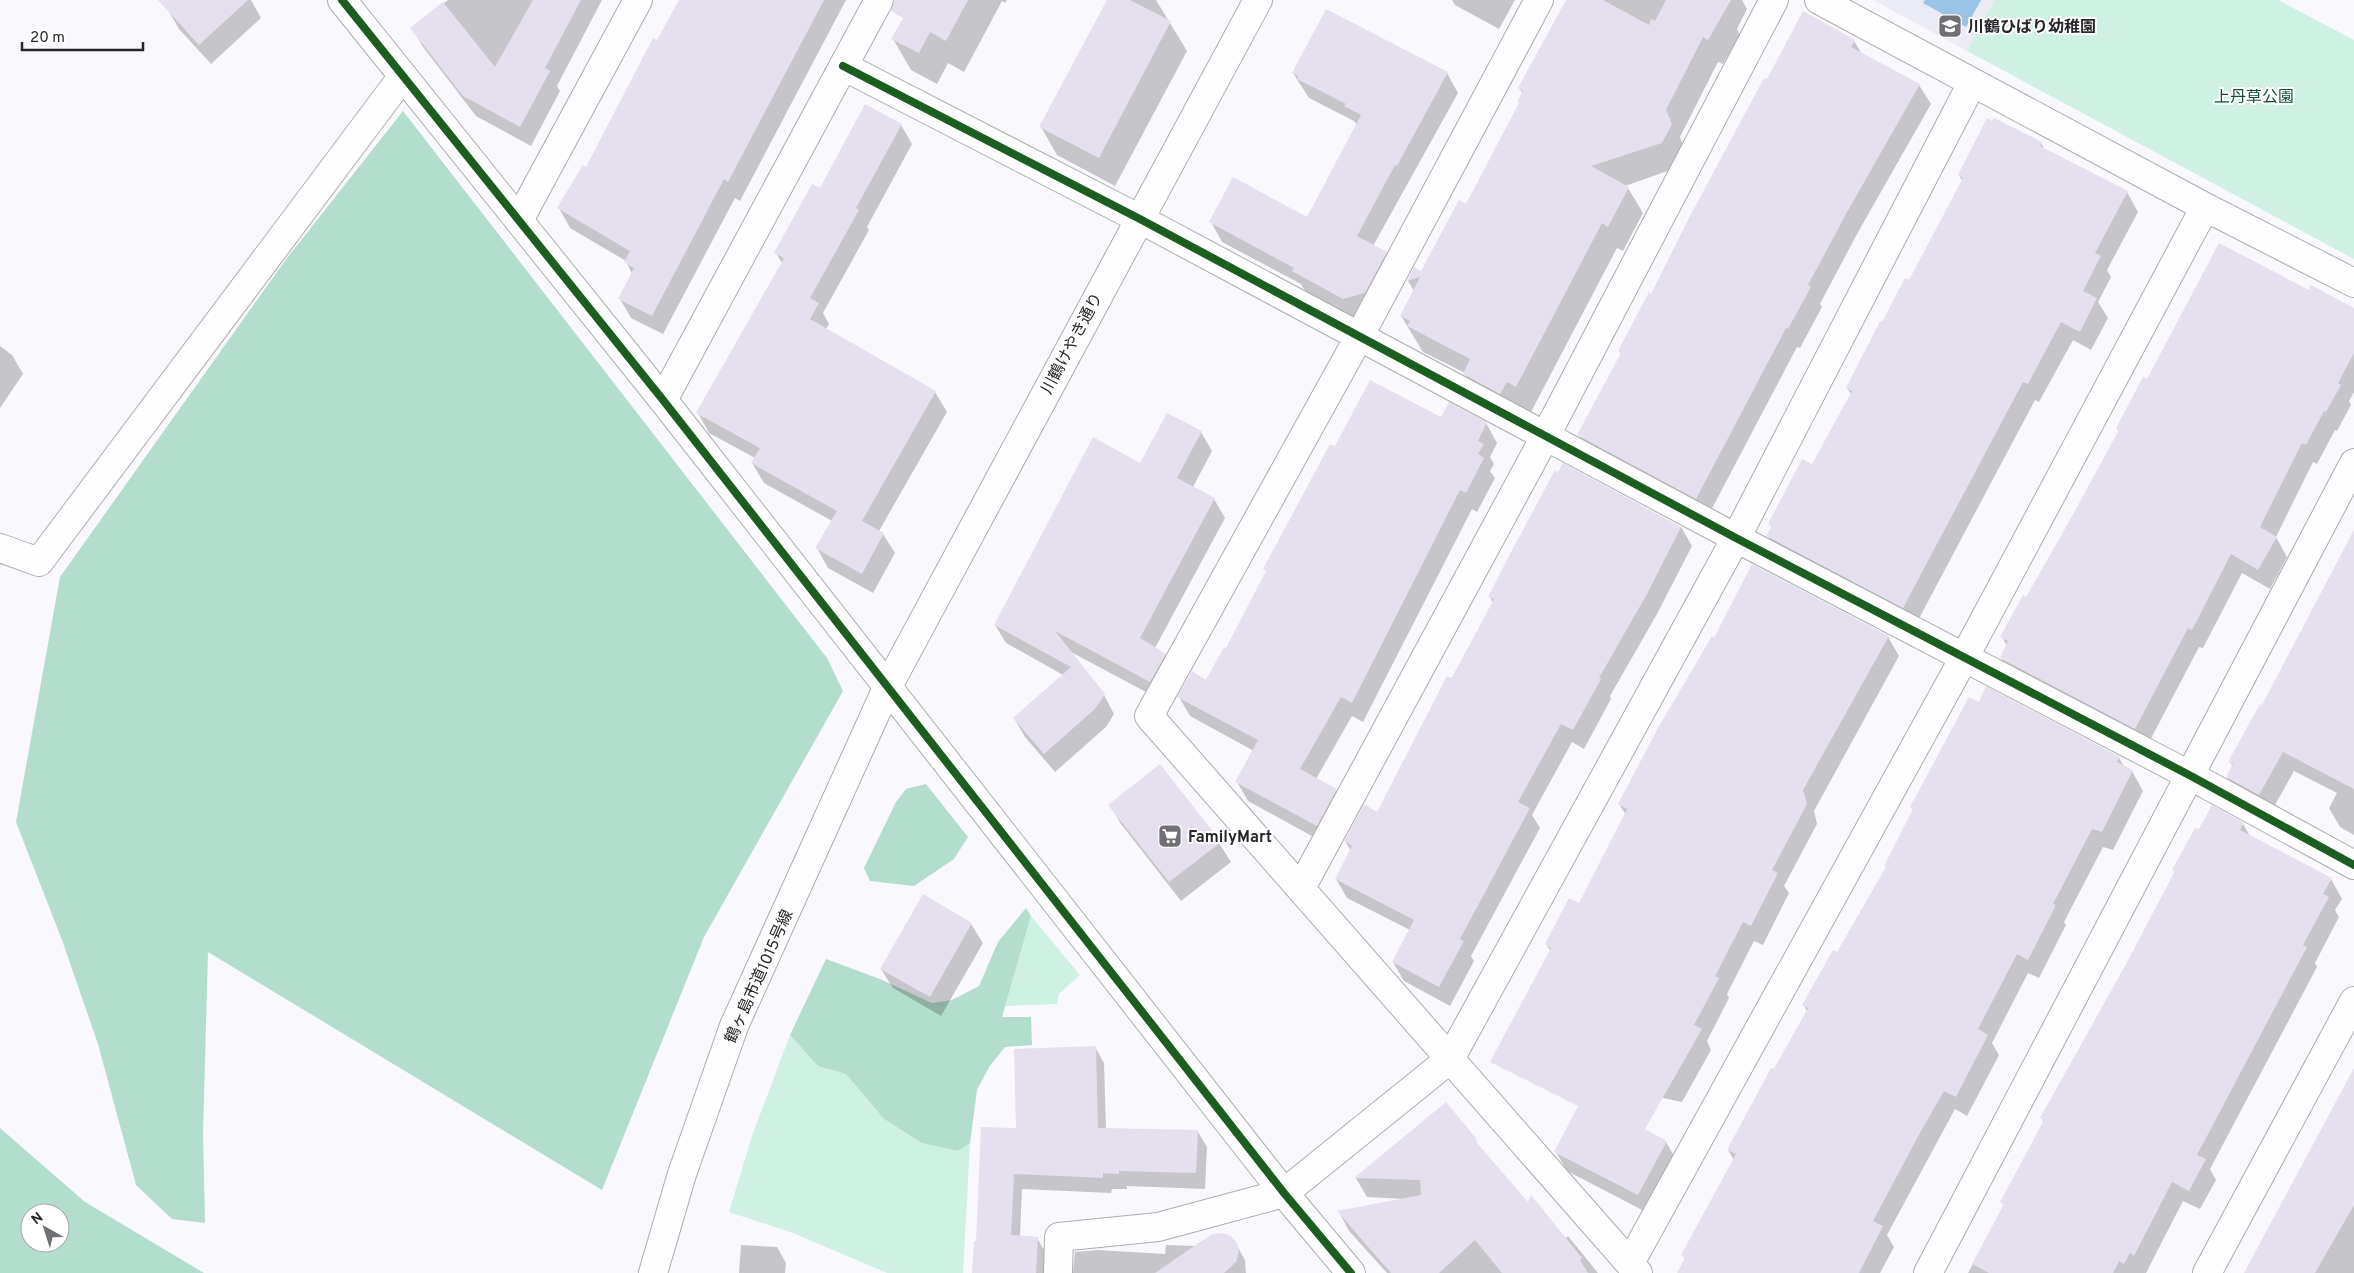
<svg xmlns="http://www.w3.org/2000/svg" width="2354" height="1273" font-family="Overpass,'Noto Sans JP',sans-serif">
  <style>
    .built { fill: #ebebf6 }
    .green { fill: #cef1e3 }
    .forest { fill: #b3ddcc; fill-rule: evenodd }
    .water { fill: #99c4e6 }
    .shadow { fill: #0003 }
    .building { fill: #e5dfee }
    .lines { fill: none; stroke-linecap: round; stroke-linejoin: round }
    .minor-casing { stroke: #adadb1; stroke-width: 30 }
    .tertiary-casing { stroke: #adadb1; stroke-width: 30 }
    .minor { stroke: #fefeff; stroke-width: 28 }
    .tertiary { stroke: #fefeff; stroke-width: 28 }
    .cycleway-casing { stroke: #fff; stroke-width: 11 }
    .cycleway { stroke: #1b5e20; stroke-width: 8 }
    .labels { text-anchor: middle; stroke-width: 4; stroke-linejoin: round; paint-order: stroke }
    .poi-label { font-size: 16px; font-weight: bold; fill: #27272b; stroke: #fff; text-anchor: start }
    .park-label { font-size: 16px; fill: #104e38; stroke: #fff }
    .street-label { font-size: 16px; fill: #27272b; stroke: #fff }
  </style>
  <rect width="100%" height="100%" fill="#f8f8fd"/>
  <path class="built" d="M 1873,0 L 1994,0 L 1967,51 Z"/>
  <path class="green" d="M 1994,0 L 2278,0 L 2354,40 L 2354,259 L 1967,51 Z
    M 1031,916 L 1080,975 L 1059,994 L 1057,1004 L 1005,1006 Z
    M 790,1035 L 818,1066 L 846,1074 L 884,1119 L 922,1143 L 958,1151 L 970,1143 L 963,1273 L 887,1273 L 793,1233 L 729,1212 L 752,1136 Z"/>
  <path class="forest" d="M 403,111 L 827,658 L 843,691 L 704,937 L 602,1190 L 208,952 L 203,1133 L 205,1223 L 172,1219 L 136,1185 L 98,1044 L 62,940 L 16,822 L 60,577 L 287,258 Z
    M 926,784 L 968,837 L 954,859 L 914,886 L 870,881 L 864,868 L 896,802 L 906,789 Z
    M 1026,908 L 1031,916 L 1002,1017 L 1031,1017 L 1032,1045 L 1005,1047 L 989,1067 L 977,1090 L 970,1143 L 958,1151 L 922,1143 L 884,1119 L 846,1074 L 818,1066 L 790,1035 L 826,959 L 880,979 L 932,1003 L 952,1000 L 979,986 L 998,942 Z
    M 0,1128 L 85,1202 L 204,1273 L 0,1273 ZM 30,1213 L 60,1213 L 60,1243 L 30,1243 Z"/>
  <path class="water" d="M 1925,0 L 1981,0 L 1966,27 L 1923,3 Z"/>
  <path class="shadow" d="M 178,0 L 251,0 L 261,18 L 211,64 L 179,29 L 168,10 Z
    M 448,0 L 602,0 L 557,86 L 560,91 L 531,146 L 476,116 L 423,47 L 412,28 Z
    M 680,0 L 846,0 L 740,201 L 735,198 L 663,334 L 631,318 L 620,299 L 632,274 L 626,261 L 570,228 L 559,208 L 586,169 Z
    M 913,0 L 1007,0 L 1005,3 L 1002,1 L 964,72 L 948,63 L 937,84 L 911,70 L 893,39 Z
    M 1108,0 L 1156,0 L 1187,51 L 1115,186 L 1057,155 L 1041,127 Z
    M 1452,0 L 1515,0 L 1499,29 L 1455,5 Z
    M 1567,0 L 1742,0 L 1747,9 L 1737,29 L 1740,35 L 1723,64 L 1718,62 L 1680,137 L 1685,151 L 1676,168 L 1625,186 L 1628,188 L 1643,213 L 1623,251 L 1617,248 L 1531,412 L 1521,407 L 1515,419 L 1479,400 L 1465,373 L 1423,352 L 1401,316 L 1414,291 L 1408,281 L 1414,269 L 1422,273 L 1466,205 L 1520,105 L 1523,94 L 1519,88 Z
    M 1854,41 L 1862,54 L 1919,85 L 1931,104 L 1857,234 L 1820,304 L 1822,307 L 1800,348 L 1797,347 L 1707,518 L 1590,455 L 1579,435 L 1622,355 L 1619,351 L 1652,295 L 1767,80 Z
    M 1293,73 L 1447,73 L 1458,93 L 1373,246 L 1386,253 L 1397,273 L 1355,318 L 1305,291 L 1301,284 L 1222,242 L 1211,222 L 1308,219 L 1357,125 L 1354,121 L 1309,98 Z
    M 901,125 L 912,144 L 867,227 L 869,230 L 823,313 L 829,324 L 826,329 L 935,392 L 947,412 L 879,531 L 883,534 L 895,553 L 873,593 L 828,568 L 817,548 L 832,521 L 764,483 L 752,463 L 755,458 L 709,433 L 698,413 L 782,263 L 776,253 L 820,190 Z
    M 2041,143 L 2045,150 L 2127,192 L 2138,212 L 2107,270 L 2111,277 L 2098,302 L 2108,318 L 2091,350 L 2073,340 L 2039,402 L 2035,400 L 1915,626 L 1779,555 L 1768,536 L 1772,528 L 1770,524 L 1812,466 L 1851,394 L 1847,388 L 1883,323 L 1909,281 L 1963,182 L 1959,175 Z
    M 2309,292 L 2354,309 L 2354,392 L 2349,401 L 2351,405 L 2337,431 L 2335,430 L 2317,464 L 2313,462 L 2276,537 L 2287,557 L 2270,589 L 2242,573 L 2203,648 L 2199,647 L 2146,748 L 2012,678 L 2001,658 L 2007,646 L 2002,637 L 2027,599 L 2119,432 L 2117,428 L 2148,381 Z
    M 0,346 L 12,355 L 23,374 L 0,408 Z
    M 1168,414 L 1201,432 L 1212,451 L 1193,487 L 1214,499 L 1225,518 L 1155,648 L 1165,655 L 1176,674 L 1161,700 L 1069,651 L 1104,695 L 1114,714 L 1106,727 L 1055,772 L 1025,737 L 1014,718 L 1063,675 L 1006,643 L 995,625 L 1141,464 Z
    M 1441,419 L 1486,423 L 1497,443 L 1490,457 L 1494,464 L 1490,471 L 1495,478 L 1477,512 L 1472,509 L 1363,722 L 1352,716 L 1316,779 L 1336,790 L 1347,810 L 1328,845 L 1248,801 L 1237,782 L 1254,751 L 1190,716 L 1179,697 L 1207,681 L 1226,650 L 1267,573 L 1265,569 L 1335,448 Z
    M 1681,527 L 1692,546 L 1657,614 L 1610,696 L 1611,699 L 1584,749 L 1572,742 L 1532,815 L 1540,828 L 1471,956 L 1474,961 L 1450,1006 L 1404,981 L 1393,962 L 1410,930 L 1347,898 L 1336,879 L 1351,851 L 1345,841 L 1378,813 L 1493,603 L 1490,597 Z
    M 2354,531 L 2354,835 L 2340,827 L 2329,808 L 2337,793 L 2294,771 L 2270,814 L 2239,797 L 2227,777 L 2233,767 L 2230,762 L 2262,706 Z
    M 1888,637 L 1899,656 L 1814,811 L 1817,824 L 1784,886 L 1789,893 L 1763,945 L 1754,941 L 1727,994 L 1729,998 L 1707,1041 L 1711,1050 L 1682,1102 L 1511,1066 L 1551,952 L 1546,944 L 1580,904 L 1626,815 L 1619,804 L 1715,639 Z
    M 2119,758 L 2125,768 L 2132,771 L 2143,791 L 2113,850 L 2103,847 L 2064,922 L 2066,925 L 2039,978 L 2028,973 L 1992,1043 L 1999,1055 L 1967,1116 L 1955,1109 L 1887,1235 L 1894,1247 L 1880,1273 L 1678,1273 L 1685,1260 L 1683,1255 L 1734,1160 L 1728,1150 L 1807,1012 L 1804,1005 L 1838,954 L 1887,868 L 1914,811 L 1911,807 Z
    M 1110,805 L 1219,843 L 1231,862 L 1181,901 L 1121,824 Z
    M 2243,824 L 2250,836 L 2331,879 L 2342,899 L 2335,910 L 2339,917 L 2315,963 L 2317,967 L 2210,1169 L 2216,1180 L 2200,1209 L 2183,1201 L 2146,1273 L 1968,1273 L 2004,1206 L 2002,1202 L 2044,1123 L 2042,1118 L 2126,967 L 2175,873 L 2174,870 L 2200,831 Z
    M 971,924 L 983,943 L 941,1016 L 893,988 L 881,969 Z
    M 1095,1047 L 1104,1063 L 1106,1130 L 1198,1132 L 1207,1147 L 1205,1189 L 1127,1186 L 1127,1189 L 1112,1189 L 1111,1193 L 1022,1189 L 1020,1237 L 1037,1238 L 1051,1262 L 1052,1273 L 973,1273 L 978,1243 L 1017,1130 Z
    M 2354,1074 L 2354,1273 L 2250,1273 Z
    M 1446,1104 L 1481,1149 L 1528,1204 L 1565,1239 L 1568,1236 L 1598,1273 L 1387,1273 L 1349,1231 L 1339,1212 L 1403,1199 L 1367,1197 L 1356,1178 Z
    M 1666,1142 L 1677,1161 L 1650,1214 L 1567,1171 L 1556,1152 Z
    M 1236,1244 L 1245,1260 L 1246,1273 L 1073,1273 L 1075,1252 L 1098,1250 L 1165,1254 L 1166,1245 L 1196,1246 Z
    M 741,1245 L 777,1247 L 786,1263 L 785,1273 L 739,1273 Z"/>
  <path class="building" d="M 158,0 L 248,0 L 199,45 Z
    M 533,0 L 581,0 L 545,68 L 550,71 L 520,127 L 463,96 L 410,28 L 443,2 L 495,67 Z
    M 679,0 L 824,0 L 728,182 L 724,179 L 652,316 L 618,299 L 634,268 L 624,262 L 630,251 L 557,208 L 583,165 L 586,167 L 653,38 L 657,40 Z
    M 895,0 L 968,0 L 946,41 L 930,32 L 919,53 L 891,39 L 903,18 L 891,11 Z
    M 1107,0 L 1130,0 L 1171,21 L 1099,158 L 1039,127 Z
    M 1566,0 L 1603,0 L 1649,25 L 1651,19 L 1655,21 L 1666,0 L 1731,0 L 1708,40 L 1703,37 L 1666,110 L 1672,124 L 1662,143 L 1591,166 L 1629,187 L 1608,227 L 1602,223 L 1516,387 L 1507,382 L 1500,394 L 1463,374 L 1470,359 L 1407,326 L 1410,321 L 1400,316 L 1420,277 L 1407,281 L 1414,267 L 1421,271 L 1459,200 L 1466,204 L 1519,103 L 1517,102 L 1523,91 L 1518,88 Z
    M 1326,9 L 1448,72 L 1397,166 L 1395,165 L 1357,236 L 1387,252 L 1365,293 L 1343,299 L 1292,271 L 1294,268 L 1209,222 L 1233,177 L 1307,217 L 1361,115 L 1344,106 L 1346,104 L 1297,79 L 1298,76 L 1292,73 Z
    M 1803,11 L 1855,40 L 1851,47 L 1920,84 L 1846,214 L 1808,285 L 1811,287 L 1788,329 L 1786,328 L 1696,499 L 1577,435 L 1621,353 L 1618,351 L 1649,292 L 1651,294 L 1689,218 L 1764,78 L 1767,79 Z
    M 865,104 L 902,124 L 856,208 L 859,210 L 810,298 L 819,303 L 810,319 L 936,391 L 862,521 L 884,533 L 862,574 L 815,548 L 837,511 L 751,463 L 760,448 L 696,413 L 784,258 L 774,253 L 791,222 L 812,184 L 820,188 Z
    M 1987,118 L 1992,121 L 1994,118 L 2042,142 L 2040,146 L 2128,191 L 2095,253 L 2101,256 L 2083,291 L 2097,298 L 2080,332 L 2061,322 L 2028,384 L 2023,382 L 1903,608 L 1766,536 L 1772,526 L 1768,524 L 1802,459 L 1812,464 L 1852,391 L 1846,388 L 1880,321 L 1882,322 L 1905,278 L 1909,280 L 1963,178 L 1958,175 Z
    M 2219,243 L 2309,290 L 2311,285 L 2354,308 L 2354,353 L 2338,383 L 2341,385 L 2326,412 L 2324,411 L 2306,445 L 2302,443 L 2260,527 L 2277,537 L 2258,570 L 2231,554 L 2192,630 L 2188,628 L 2135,729 L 2000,658 L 2008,641 L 2000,637 L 2023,595 L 2026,597 L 2071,518 L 2119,430 L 2116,428 L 2143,377 L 2147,379 Z
    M 1370,380 L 1441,417 L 1449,402 L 1487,422 L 1478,441 L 1484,444 L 1478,454 L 1484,458 L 1466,493 L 1460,490 L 1352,703 L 1341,697 L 1300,769 L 1337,789 L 1317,826 L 1235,782 L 1258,740 L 1177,697 L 1192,671 L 1206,680 L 1224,647 L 1226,648 L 1266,571 L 1263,569 L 1314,474 L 1330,444 L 1335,446 Z
    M 1167,413 L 1202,431 L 1177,478 L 1215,498 L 1140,638 L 1166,654 L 1150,682 L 1055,631 L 1105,694 L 1095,709 L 1044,754 L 1013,718 L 1071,667 L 994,625 L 1093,437 L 1140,463 Z
    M 1563,463 L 1681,527 L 1647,594 L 1599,678 L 1601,679 L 1573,730 L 1561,724 L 1518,802 L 1530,808 L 1460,939 L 1464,941 L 1439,987 L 1392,962 L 1414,920 L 1335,879 L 1352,846 L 1344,841 L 1364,804 L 1377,812 L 1447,676 L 1452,678 L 1494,599 L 1488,597 L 1510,554 L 1555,470 L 1558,472 Z
    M 2354,530 L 2354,789 L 2283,752 L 2259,795 L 2226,777 L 2233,764 L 2228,762 L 2260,704 L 2262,705 Z
    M 1752,564 L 1889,636 L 1803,790 L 1807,804 L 1772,870 L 1778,873 L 1751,926 L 1743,922 L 1715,976 L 1719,978 L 1694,1025 L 1702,1029 L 1645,1129 L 1667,1141 L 1638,1195 L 1554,1152 L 1578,1106 L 1490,1062 L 1551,948 L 1545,944 L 1569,898 L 1579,903 L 1627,809 L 1618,804 L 1658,728 L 1712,636 L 1714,638 Z
    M 1986,686 L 2120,757 L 2117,762 L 2133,770 L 2102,832 L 2092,829 L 2053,904 L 2056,905 L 2028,960 L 2017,954 L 1978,1029 L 1988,1035 L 1956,1097 L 1944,1091 L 1921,1131 L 1873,1221 L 1883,1226 L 1859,1273 L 1677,1273 L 1685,1258 L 1681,1255 L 1736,1154 L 1727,1150 L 1771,1068 L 1774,1069 L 1808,1008 L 1802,1005 L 1833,950 L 1837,952 L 1886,867 L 1884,866 L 1913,809 L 1910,807 L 1969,697 L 1979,702 Z
    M 1160,764 L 1221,842 L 1169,882 L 1108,805 Z
    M 2212,805 L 2244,823 L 2240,830 L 2332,878 L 2323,894 L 2329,897 L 2303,945 L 2307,947 L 2197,1155 L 2206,1159 L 2189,1191 L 2172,1182 L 2134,1256 L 2130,1253 L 2124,1264 L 2119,1261 L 2113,1273 L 1989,1273 L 1972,1264 L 2004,1204 L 2000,1202 L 2044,1120 L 2040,1118 L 2125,966 L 2175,871 L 2172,870 L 2195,828 L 2199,829 Z
    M 923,894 L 972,923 L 930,997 L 880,969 Z
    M 1096,1046 L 1098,1128 L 1198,1130 L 1196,1173 L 1119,1171 L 1119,1174 L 1103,1173 L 1103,1178 L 1014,1174 L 1011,1235 L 1038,1237 L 1036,1273 L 972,1273 L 974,1241 L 976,1241 L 981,1127 L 1016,1128 L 1014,1049 Z
    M 2354,1068 L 2354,1205 L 2315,1273 L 2244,1273 Z
    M 1446,1102 L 1476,1138 L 1477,1143 L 1528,1202 L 1531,1195 L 1582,1258 L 1580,1260 L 1588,1273 L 1502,1273 L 1475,1240 L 1439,1273 L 1391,1273 L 1337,1211 L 1421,1195 L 1420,1180 L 1354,1178 Z
    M 1222,1233 L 1231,1236 L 1237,1243 L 1239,1252 L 1236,1262 L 1224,1273 L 1155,1273 L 1212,1234 Z"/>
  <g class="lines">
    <g class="minor-casing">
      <path id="minor" d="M 1539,0 L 1359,337 L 1149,716 L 1638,1273
        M 1819,0 L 2205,207 L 2354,283
        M 843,66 L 1138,218 L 1736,538 L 2191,776 L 2354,865
        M 519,220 L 638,0
        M 663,400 L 879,0
        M 0,548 L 39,562 L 403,76
        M 1301,888 L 1546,435 L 1774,0
        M 1630,1263 L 1964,658 L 2205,207
        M 1058,1273 L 1059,1237 L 1158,1227 L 1284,1193 L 1450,1059 L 1736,538 L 1972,83
        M 1928,1273 L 2354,463"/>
    </g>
    <g class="tertiary-casing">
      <path id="tertiary" d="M 342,0 L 663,400 L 1284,1193 L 1351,1273
        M 653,1273 L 682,1174 L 734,1026 L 887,688 L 1258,0
        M 2207,1273 L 2354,1001"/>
    </g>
    <use href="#minor" class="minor"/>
    <use href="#tertiary" class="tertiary"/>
    <g class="cycleway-casing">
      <path id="cycleway" d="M 342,0 L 663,400 L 1284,1193 L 1351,1273
        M 843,66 L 1138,218 L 1736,538 L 2191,776 L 2354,865"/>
    </g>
    <use href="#cycleway" class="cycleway"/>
  </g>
  <defs>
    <g id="school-square" transform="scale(1.25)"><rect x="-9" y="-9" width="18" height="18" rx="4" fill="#707074" stroke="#fff"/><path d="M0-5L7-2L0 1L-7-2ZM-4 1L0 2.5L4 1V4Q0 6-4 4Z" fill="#fff"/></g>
    <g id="supermarket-square" transform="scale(1.25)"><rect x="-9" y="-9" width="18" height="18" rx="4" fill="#707074" stroke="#fff"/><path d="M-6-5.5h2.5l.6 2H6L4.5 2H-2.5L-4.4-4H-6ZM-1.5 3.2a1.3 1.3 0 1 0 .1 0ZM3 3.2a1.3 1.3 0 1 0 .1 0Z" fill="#fff"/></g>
  </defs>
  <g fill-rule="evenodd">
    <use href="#school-square" x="1950" y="26"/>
    <use href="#supermarket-square" x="1170" y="836"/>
  </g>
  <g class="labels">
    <g class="poi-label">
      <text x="1968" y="32">川鶴ひばり幼稚園</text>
      <text x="1188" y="842">FamilyMart</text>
    </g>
    <g class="park-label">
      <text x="2254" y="102">上丹草公園</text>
    </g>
    <g class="street-label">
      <text transform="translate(1071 343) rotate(-62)" y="6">川鶴けやき通り</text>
      <text transform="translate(758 976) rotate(-66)" y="6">鶴ヶ島市道1015号線</text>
    </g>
  </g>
  <g transform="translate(45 1228) rotate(321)"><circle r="24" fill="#ffffff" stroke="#a9a9aa"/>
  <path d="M0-4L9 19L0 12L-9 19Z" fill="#707074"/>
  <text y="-8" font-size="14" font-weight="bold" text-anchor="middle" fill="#27272b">N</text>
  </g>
  <path d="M22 42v8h121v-8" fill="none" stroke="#27272b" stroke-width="2.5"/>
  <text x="30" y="42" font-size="15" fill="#27272b" stroke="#ffffff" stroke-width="4" paint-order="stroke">20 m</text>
</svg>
